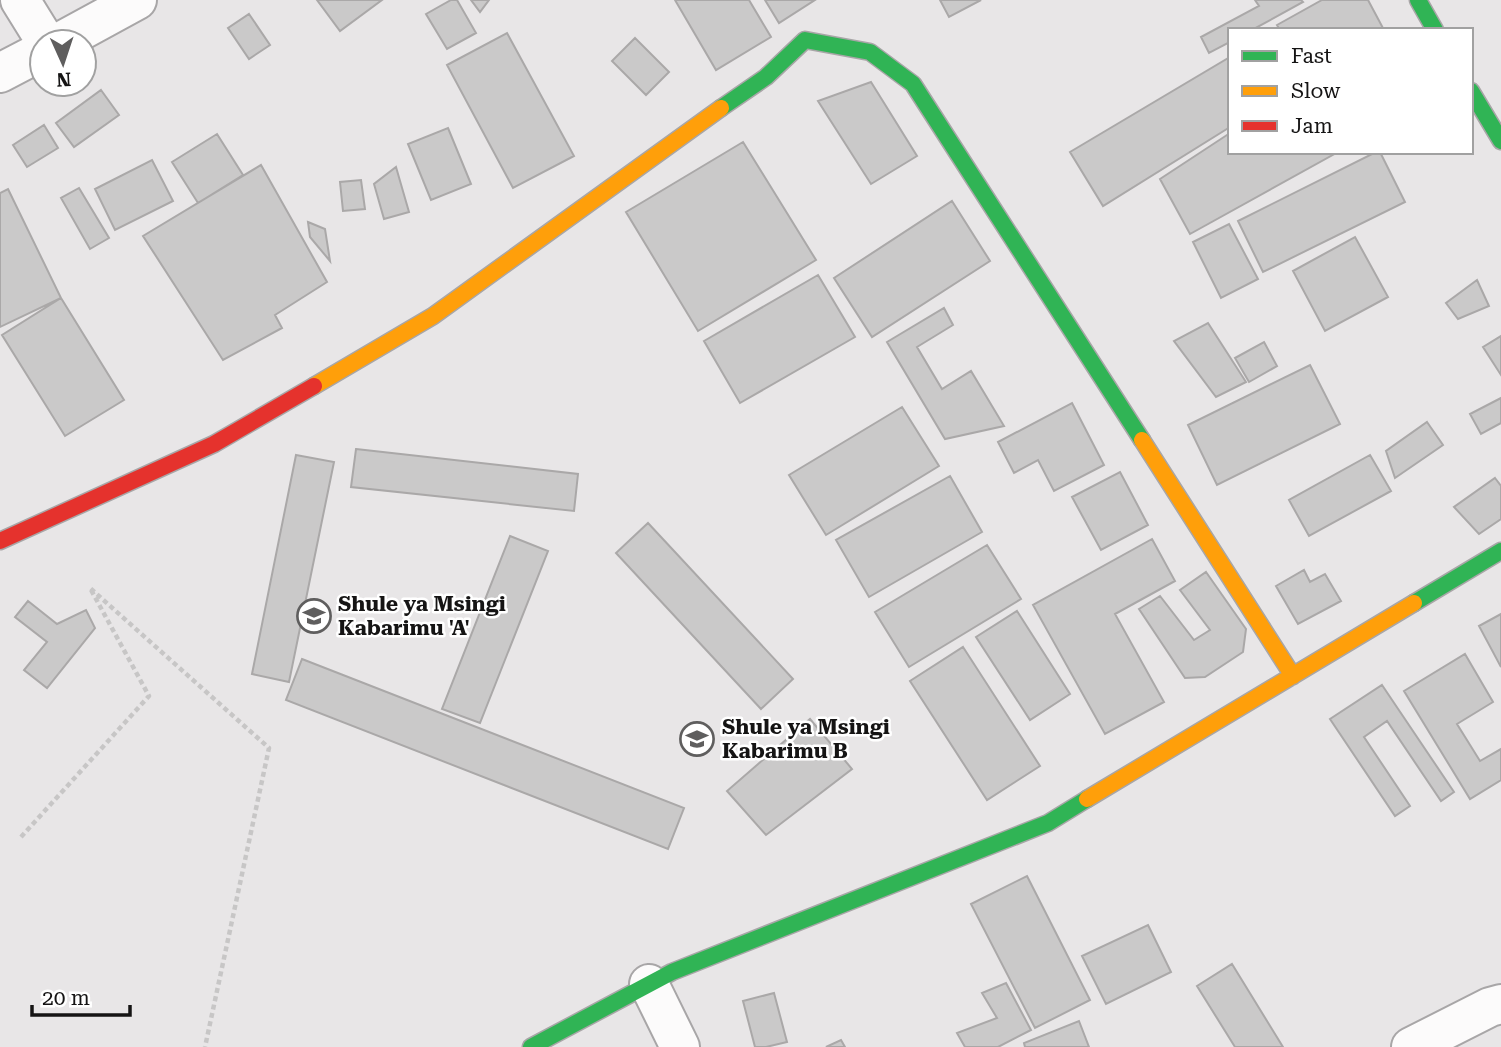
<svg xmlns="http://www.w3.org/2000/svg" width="1501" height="1047" font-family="'Roboto Serif',serif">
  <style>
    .building { fill: #cac9c9; stroke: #aaa8a8; stroke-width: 2 }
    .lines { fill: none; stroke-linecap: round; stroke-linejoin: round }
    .street-casing { stroke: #a8a6a7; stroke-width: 42 }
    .fast-casing { stroke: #a8a6a7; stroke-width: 19 }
    .slow-casing { stroke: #a8a6a7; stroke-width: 19 }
    .jam-casing { stroke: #a8a6a7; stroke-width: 19 }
    .path { stroke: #c7c6c6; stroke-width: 4.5; stroke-dasharray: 5 3.5; stroke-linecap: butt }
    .street { stroke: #fcfbfb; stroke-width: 38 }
    .fast { stroke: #30b455; stroke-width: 16 }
    .slow { stroke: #ff9f0a; stroke-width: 16 }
    .jam { stroke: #e5322d; stroke-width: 16 }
    .labels { text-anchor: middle; stroke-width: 5; stroke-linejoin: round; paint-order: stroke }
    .poi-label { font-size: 21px; font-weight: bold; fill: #151414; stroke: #fff; text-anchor: start }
  </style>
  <rect width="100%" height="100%" fill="#e8e6e7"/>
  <path class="building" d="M 317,0 L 382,0 L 340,31 Z
    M 451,0 L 457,0 L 476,33 L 447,49 L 426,14 Z
    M 471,0 L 489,0 L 480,12 Z
    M 675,0 L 749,0 L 771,37 L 716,70 Z
    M 765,0 L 815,0 L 779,23 Z
    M 940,0 L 981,0 L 949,17 Z
    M 1255,0 L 1301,0 L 1303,2 L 1252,30 L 1230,30 L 1230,42 L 1209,53 L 1201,37 L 1259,6 Z
    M 1322,0 L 1368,0 L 1384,30 L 1280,30 L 1277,25 Z
    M 249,14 L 270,45 L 249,59 L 228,28 Z
    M 507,33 L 574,156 L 513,188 L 447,65 Z
    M 635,38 L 669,72 L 646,95 L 612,61 Z
    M 1230,57 L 1230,127 L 1103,206 L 1070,152 Z
    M 871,82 L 917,156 L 871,184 L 818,101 Z
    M 101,90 L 119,115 L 74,147 L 56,123 Z
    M 44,125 L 58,148 L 27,167 L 13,145 Z
    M 448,128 L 471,184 L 431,200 L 408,144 Z
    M 1230,133 L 1230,152 L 1338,152 L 1190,234 L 1160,179 Z
    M 217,134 L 243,175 L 198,203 L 172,162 Z
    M 743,142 L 816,260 L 698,331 L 626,212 Z
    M 1376,152 L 1380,152 L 1405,202 L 1263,272 L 1238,221 Z
    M 152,160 L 173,201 L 115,230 L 95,189 Z
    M 261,165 L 327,282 L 275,315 L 282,328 L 223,360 L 143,236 Z
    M 396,167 L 409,212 L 384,219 L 374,184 Z
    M 361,180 L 365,209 L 343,211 L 340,182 Z
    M 79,188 L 109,238 L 90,249 L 61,198 Z
    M 8,189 L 61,298 L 0,327 L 0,193 Z
    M 952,201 L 990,261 L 872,337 L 834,278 Z
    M 308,222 L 325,229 L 330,261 L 310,237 Z
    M 1229,224 L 1258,279 L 1221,298 L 1193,242 Z
    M 1355,237 L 1388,297 L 1325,331 L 1293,271 Z
    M 818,275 L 855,337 L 740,403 L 704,341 Z
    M 1477,280 L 1489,306 L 1458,319 L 1446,303 Z
    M 61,298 L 124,400 L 65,436 L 2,335 Z
    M 944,308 L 953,325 L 917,347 L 942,389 L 971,371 L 1004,426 L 945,439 L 887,342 Z
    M 1208,323 L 1246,382 L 1216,397 L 1174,341 Z
    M 1501,336 L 1501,375 L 1483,347 Z
    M 1264,342 L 1277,366 L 1249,382 L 1235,358 Z
    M 1310,365 L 1340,424 L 1217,485 L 1188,425 Z
    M 1501,398 L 1501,423 L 1481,434 L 1470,414 Z
    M 1072,403 L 1104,465 L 1054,491 L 1038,460 L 1014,473 L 998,442 Z
    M 902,407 L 939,466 L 826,535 L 789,475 Z
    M 1427,422 L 1443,445 L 1395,478 L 1386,451 Z
    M 356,449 L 578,474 L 574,511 L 351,487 Z
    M 356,449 L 578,474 L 574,511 L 351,487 Z
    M 296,455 L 334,462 L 289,682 L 252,674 Z
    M 296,455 L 334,462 L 289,682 L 252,674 Z
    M 1370,455 L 1391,491 L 1309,536 L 1289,500 Z
    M 1120,472 L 1148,525 L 1101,550 L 1072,497 Z
    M 950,476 L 982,532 L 869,597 L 836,540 Z
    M 1495,478 L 1501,486 L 1501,519 L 1479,534 L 1454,507 Z
    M 648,523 L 793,679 L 761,709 L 616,553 Z
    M 648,523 L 793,679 L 761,709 L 616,553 Z
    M 510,536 L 548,551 L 480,723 L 442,709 Z
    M 510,536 L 548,551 L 480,723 L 442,709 Z
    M 1152,539 L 1175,581 L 1115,614 L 1164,702 L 1105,734 L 1033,605 Z
    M 987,545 L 1021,599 L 909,667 L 875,612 Z
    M 1304,570 L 1310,582 L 1325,574 L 1341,601 L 1298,624 L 1276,586 Z
    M 1206,572 L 1246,629 L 1243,652 L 1205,677 L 1185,678 L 1139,609 L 1160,596 L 1194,640 L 1210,630 L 1180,590 Z
    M 28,601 L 57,624 L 86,610 L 95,628 L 47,688 L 24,670 L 47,642 L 15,617 Z
    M 1017,611 L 1070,694 L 1030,720 L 976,637 Z
    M 1501,614 L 1501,667 L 1479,626 Z
    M 963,647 L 1040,766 L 987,800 L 910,681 Z
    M 1465,654 L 1493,702 L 1457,724 L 1480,761 L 1501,749 L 1501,780 L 1470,799 L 1404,691 Z
    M 302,659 L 684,808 L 668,849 L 286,700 Z
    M 302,659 L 684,808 L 668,849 L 286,700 Z
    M 1382,685 L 1454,792 L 1441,801 L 1387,721 L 1364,737 L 1410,806 L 1395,816 L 1330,719 Z
    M 810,719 L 852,769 L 766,835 L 727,791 Z
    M 810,719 L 852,769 L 766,835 L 727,791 Z
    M 1027,876 L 1090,1000 L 1035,1028 L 971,904 Z
    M 1148,925 L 1171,972 L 1106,1004 L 1082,956 Z
    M 1232,964 L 1283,1047 L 1235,1047 L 1197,986 Z
    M 1006,983 L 1031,1030 L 998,1047 L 965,1047 L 957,1033 L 997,1018 L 982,993 Z
    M 774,993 L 787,1042 L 766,1047 L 755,1047 L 743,1001 Z
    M 1079,1021 L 1089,1047 L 1025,1047 L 1024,1043 Z
    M 841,1040 L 845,1047 L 826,1047 Z"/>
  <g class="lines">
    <g class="street-casing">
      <path id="street" d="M 20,0 L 46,42
        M 60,42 L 137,0
        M 0,73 L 42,51
        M 649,984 L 680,1047
        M 1411,1047 L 1490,1007 L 1501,1004"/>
    </g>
    <g class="fast-casing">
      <path id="fast" d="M 1418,0 L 1435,30
        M 1471,91 L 1501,141
        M 721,108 L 766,77 L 805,40 L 870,52 L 913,84 L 1142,440
        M 1414,603 L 1501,551
        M 531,1047 L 672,972 L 1048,823 L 1087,799"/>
    </g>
    <g class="slow-casing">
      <path id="slow" d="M 314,386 L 433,316 L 721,108
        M 1142,440 L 1293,676
        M 1087,799 L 1414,603"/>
    </g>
    <g class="jam-casing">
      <path id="jam" d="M 0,541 L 214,444 L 314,386"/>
    </g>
    <path class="path" d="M 21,837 L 149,696 L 90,588 L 269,748 L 205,1047"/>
    <use href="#street" class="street"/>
    <use href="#fast" class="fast"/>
    <use href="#slow" class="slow"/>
    <use href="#jam" class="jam"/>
  </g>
  <defs>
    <g id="school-ring" transform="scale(1.75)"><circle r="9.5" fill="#fff" stroke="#5f5e5e" stroke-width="1.5"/><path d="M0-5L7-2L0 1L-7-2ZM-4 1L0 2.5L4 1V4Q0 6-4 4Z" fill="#5f5e5e"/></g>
  </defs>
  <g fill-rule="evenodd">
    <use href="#school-ring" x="314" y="616"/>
    <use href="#school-ring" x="697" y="739"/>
  </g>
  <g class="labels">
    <g class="poi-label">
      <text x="338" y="611">Shule ya Msingi<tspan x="338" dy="24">Kabarimu 'A'</tspan></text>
      <text x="722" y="734">Shule ya Msingi<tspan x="722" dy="24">Kabarimu B</tspan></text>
    </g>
  </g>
  <rect x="1228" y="28" width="245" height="126" fill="#ffffff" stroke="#a1a1a1" stroke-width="2"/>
  <rect x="1242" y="51" width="35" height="10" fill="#30b455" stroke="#a1a1a1" stroke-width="2"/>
  <text x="1291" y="63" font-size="21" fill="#151414">Fast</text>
  <rect x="1242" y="86" width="35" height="10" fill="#ff9f0a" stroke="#a1a1a1" stroke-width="2"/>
  <text x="1291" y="98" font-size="21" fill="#151414">Slow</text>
  <rect x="1242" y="121" width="35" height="10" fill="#e5322d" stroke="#a1a1a1" stroke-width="2"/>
  <text x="1291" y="133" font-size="21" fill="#151414">Jam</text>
  <g transform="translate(63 63) rotate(177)"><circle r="33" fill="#ffffff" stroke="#a1a1a1" stroke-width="2"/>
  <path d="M0-5L12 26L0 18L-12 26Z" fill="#5f5e5e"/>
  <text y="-10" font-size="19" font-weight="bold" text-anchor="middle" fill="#151414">N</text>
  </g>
  <path d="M32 1005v10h98v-10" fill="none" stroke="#151414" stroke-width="3.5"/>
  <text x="42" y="1005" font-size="21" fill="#151414" stroke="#ffffff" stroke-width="5" paint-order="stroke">20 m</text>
</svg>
